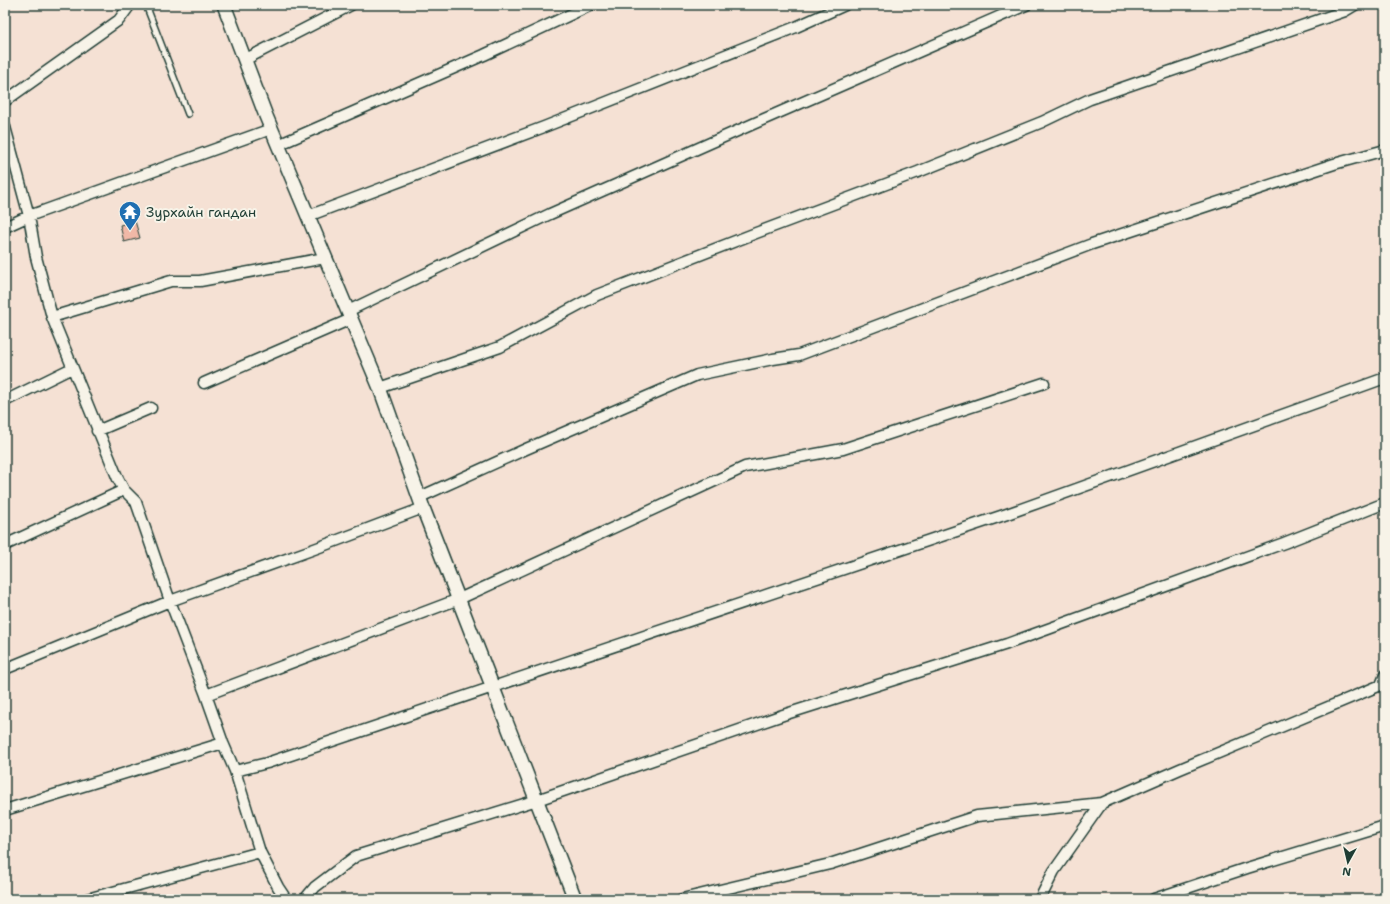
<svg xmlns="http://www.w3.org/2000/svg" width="1390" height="904" font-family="'Shantell Sans',sans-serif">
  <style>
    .building { fill: #f0b8a7; stroke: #1f3d34 }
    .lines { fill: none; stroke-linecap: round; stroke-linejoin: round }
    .lane-casing { stroke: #1f3d34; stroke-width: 8 }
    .street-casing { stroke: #1f3d34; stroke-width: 13 }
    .secondary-casing { stroke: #1f3d34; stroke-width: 16 }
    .lane { stroke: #f7f3e8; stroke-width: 5 }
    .street { stroke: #f7f3e8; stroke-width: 10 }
    .secondary { stroke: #f7f3e8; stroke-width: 13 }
    .labels { text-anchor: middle; stroke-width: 4; stroke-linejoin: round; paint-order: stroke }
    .poi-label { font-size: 14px; fill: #1f3d34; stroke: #f7f3e8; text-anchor: start }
  </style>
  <rect width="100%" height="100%" fill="#f5e1d4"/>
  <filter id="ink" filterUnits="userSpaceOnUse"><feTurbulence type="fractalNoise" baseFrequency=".025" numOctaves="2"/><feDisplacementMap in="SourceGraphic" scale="8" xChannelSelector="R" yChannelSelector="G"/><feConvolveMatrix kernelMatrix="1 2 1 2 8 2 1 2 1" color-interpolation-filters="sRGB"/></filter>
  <g filter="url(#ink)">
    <path class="building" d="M 135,221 L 140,238 L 124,242 L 120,225 Z"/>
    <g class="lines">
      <g class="lane-casing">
        <path id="lane" d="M 146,5 L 188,114"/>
      </g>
      <g class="street-casing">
        <path id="street" d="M 244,60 L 351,5
          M 5,101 L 119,20 L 130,5
          M 5,127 L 29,216 L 36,257 L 52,317 L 118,479 L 124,490 L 136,502 L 170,601 L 206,695 L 223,743 L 235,771 L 260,852 L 278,887 L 286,899
          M 278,145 L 484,55 L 591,5
          M 308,216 L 544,127 L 796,27 L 845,5
          M 5,227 L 29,216 L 271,129
          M 348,311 L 550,214 L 762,120 L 1026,5
          M 52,317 L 171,281 L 200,281 L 325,258
          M 204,383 L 351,319
          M 380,388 L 500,347 L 597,295 L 756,233 L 918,172 L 1042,122 L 1090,99 L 1345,11 L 1355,5
          M 5,401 L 72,368
          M 97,431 L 151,408
          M 420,497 L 526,449 L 697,375 L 773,359 L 799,355 L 1092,244 L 1334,164 L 1385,150
          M 5,545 L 124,490
          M 5,669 L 170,601 L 317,548 L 423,508
          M 206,695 L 459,599 L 745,467 L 843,449 L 1044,383
          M 235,771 L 267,763 L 1007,514 L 1385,378
          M 5,810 L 223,743
          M 87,899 L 260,852
          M 305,899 L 315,887 L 356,856 L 537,800 L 783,715 L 1007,644 L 1284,543 L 1385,503
          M 682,899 L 830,864 L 977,816 L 1102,803 L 1180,769 L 1381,685 L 1385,675
          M 1040,899 L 1054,871 L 1102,803
          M 1154,899 L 1247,868 L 1385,826"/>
      </g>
      <g class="secondary-casing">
        <path id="secondary" d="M 224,5 L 266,116 L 380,388 L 423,508 L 575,899"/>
      </g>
      <use href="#lane" class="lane"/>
      <use href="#street" class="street"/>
      <use href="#secondary" class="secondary"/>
    </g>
  </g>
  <defs>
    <g id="temple-pin" transform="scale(1.15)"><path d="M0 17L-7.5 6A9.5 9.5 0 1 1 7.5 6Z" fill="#1f6fb2" stroke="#f7f3e8"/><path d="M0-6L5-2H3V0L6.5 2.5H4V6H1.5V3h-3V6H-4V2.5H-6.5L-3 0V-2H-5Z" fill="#fff"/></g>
  </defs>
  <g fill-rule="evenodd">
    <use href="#temple-pin" x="130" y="212"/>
  </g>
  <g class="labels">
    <g class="poi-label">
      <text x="146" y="217">Зурхайн гандан</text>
    </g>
  </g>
  <rect width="1390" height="904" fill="none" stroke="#f7f3e8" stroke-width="20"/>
  <rect x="10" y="10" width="1370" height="884" fill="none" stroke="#1f3d34" stroke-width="1.5" filter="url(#ink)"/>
  <g transform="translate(1348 862) rotate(188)" stroke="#f7f3e8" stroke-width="3" paint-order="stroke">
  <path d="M0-3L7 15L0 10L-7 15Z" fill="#1f3d34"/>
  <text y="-6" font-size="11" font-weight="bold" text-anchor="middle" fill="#1f3d34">N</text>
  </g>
</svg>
